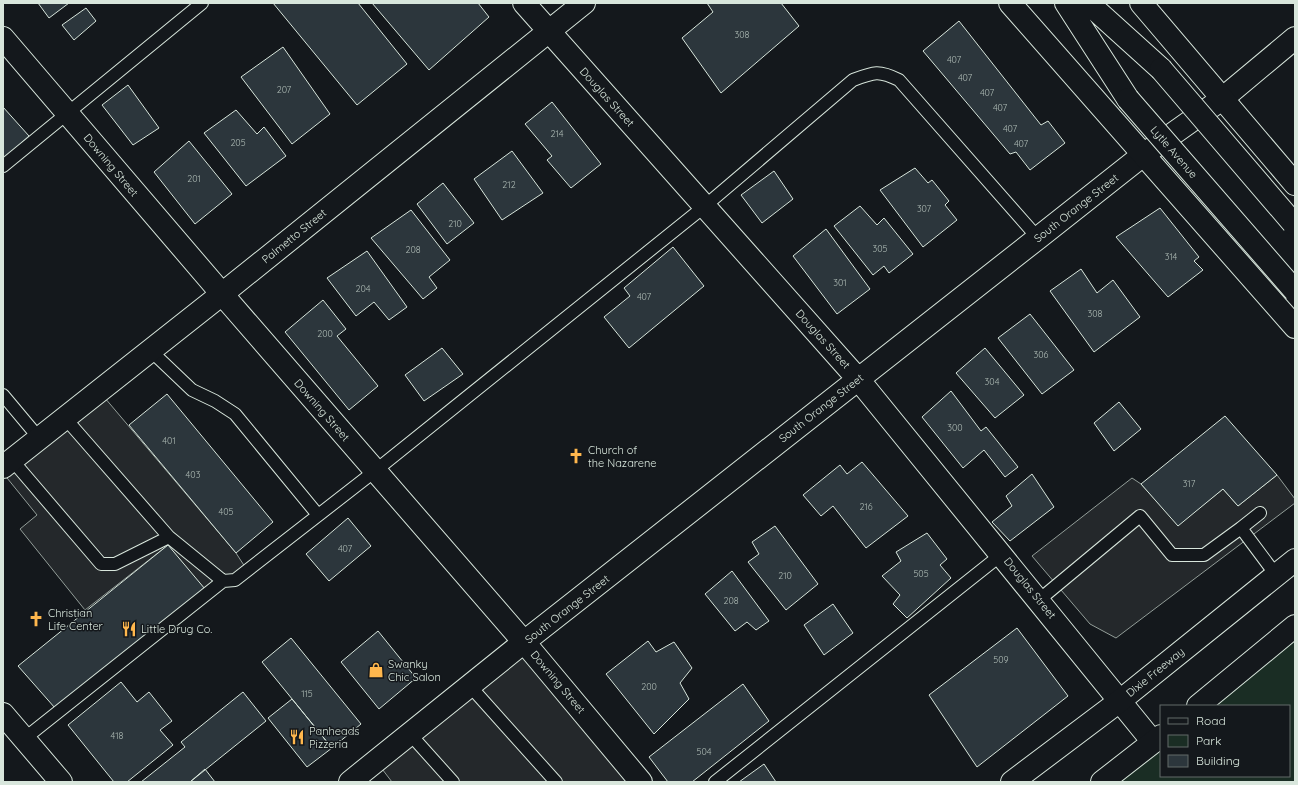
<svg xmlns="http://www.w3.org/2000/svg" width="1298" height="785" font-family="Quicksand,sans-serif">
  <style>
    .green { fill: #1a2d24; stroke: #939e99 }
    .parking { fill: #24282b; stroke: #939e99 }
    .building { fill: #2c363c; stroke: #d8e6dc }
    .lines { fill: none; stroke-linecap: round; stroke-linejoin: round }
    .service-casing { stroke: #d8e6dc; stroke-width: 14 }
    .minor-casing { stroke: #d8e6dc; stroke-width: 24 }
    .secondary-casing { stroke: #d8e6dc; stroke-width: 24 }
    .primary-casing { stroke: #d8e6dc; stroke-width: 24 }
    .service { stroke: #14181c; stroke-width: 12 }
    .minor { stroke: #14181c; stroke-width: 22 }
    .secondary { stroke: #14181c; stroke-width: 22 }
    .primary { stroke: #14181c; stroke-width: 22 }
    .secondary-bridge-casing { stroke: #d8e6dc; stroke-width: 24; stroke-linecap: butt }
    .secondary-bridge { stroke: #14181c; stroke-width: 22 }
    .labels { text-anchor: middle; stroke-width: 3; stroke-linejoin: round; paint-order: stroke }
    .number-label { font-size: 9px; fill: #adbab4 }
    .street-label { font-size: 11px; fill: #d8e6dc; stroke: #14181c }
    .poi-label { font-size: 11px; fill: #d8e6dc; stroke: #14181c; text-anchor: start }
  </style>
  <rect width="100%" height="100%" fill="#14181c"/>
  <path class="green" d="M 1295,626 L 1295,782 L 1102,782 L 1161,736 L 1161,776 L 1289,776 L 1289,706 L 1198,706 Z"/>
  <path class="parking" d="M 99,391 L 236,553 L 247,570 L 207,593 L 168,545 L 85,610 L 20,529 L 37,515 L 3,473 Z
    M 1277,475 L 1295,499 L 1295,503 L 1116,638 L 1090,624 L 1032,556 L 1132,478 L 1141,484 L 1178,525 L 1223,489 L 1238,506 Z
    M 524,642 L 641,782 L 392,782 L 376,761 Z"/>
  <path class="building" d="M 38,3 L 69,3 L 49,18 Z
    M 273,3 L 358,3 L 407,64 L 357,105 Z
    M 372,3 L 478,3 L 489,17 L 429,70 Z
    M 707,3 L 781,3 L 799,26 L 721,93 L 682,38 L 713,12 Z
    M 86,8 L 96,21 L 74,40 L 62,25 Z
    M 959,21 L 1041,125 L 1048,121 L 1065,143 L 1030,170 L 1016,152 L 1010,154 L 923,51 Z
    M 283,47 L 330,114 L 292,144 L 241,77 Z
    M 128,85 L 159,128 L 133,145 L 102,105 Z
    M 552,102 L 601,164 L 571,188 L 547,160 L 552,156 L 525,124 Z
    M 3,107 L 29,136 L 3,160 Z
    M 236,110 L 257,134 L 264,127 L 286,156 L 246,186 L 204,133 Z
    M 189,141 L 232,194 L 195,224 L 154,172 Z
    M 512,151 L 543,193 L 502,220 L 474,179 Z
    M 915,168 L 928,183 L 932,180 L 949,201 L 945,205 L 957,220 L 923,247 L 880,190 Z
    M 774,171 L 793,199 L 762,223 L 741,195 Z
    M 443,183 L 474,223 L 447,244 L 417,204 Z
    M 860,206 L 877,225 L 884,218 L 913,254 L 889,273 L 884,266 L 873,275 L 834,226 Z
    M 1160,208 L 1199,257 L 1194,261 L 1203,270 L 1168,297 L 1116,237 Z
    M 411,210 L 450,260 L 429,277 L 437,288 L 423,299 L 371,238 Z
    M 826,229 L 870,289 L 837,314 L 793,256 Z
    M 673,247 L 704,286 L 629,348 L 604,317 L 630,296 L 624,288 Z
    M 367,251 L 407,307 L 389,320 L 374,302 L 356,316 L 327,278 Z
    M 1081,269 L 1097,293 L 1113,280 L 1140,317 L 1094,352 L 1050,291 Z
    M 323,300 L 346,329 L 337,336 L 378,386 L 349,410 L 285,332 Z
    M 1030,314 L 1074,370 L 1042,394 L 998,338 Z
    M 442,348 L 463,374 L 424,401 L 405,375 Z
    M 985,348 L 1024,395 L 995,418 L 956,373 Z
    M 951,391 L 981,431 L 986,427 L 1018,467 L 1005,477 L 984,450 L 963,468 L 922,417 Z
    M 167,394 L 273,522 L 236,553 L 129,425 Z
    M 1119,402 L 1141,429 L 1114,451 L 1094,423 Z
    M 1225,416 L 1277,475 L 1238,506 L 1223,489 L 1178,526 L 1141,484 Z
    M 862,462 L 908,516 L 866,548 L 833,506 L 821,516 L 803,495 L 840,465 L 847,474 Z
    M 1032,474 L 1054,507 L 1010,541 L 992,522 L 1012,506 L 1006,496 Z
    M 348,518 L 371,546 L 329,581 L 306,554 Z
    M 775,526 L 818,584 L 786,610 L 748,562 L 759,554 L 752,542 Z
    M 927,533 L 947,559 L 940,565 L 951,578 L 907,618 L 893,604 L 900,595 L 882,576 L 901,561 L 896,552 Z
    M 168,545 L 205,589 L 55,708 L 18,666 Z
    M 732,571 L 769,621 L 756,630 L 747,622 L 735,631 L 705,594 Z
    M 833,604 L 853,633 L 824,655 L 804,625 Z
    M 1017,628 L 1068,696 L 977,767 L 929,695 Z
    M 378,631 L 416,678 L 379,709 L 341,662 Z
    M 291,638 L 361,724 L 332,748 L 262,662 Z
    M 648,641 L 656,652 L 674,642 L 692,668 L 680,683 L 689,699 L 654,734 L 606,674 Z
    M 121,682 L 137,702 L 149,692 L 172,721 L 160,730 L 173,745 L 127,782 L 114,782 L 68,725 Z
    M 743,684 L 769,721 L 692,782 L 668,782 L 649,757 Z
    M 243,692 L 266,721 L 190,782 L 141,782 L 185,747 L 181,742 Z
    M 292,699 L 332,748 L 307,767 L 268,718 Z
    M 764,764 L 776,782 L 739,782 Z
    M 205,769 L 215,782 L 190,782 Z"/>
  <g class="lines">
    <g class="service-casing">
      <path id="service" d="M 3,166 L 202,3
        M 150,350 L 192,390 L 215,401 L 235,414 L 318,515
        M 3,395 L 39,438
        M 65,418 L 169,537
        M 12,460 L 101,564 L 115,564 L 169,537 L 223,581 L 235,580 L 375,471 L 705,206 L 853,80 C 874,72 879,70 899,80 L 1038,238
        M 1241,528 L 1260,513
        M 1039,600 L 1140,516 L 1172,555 L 1204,555 L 1241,528 L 1276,575
        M 470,686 L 556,782
        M 410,734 L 453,782
        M 24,739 L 223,581
        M 715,782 L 1002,554"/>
    </g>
    <g class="minor-casing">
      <path id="minor" d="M 524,3 L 858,379 L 1153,742
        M 3,38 L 222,294 L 524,642 L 641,782
        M 3,467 L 222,294 L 584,3
        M 350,782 L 524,642 L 1038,238 L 1143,155 L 1222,99 L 1295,38"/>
    </g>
    <g class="secondary-casing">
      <path id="secondary" d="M 1066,3 L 1128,99
        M 1088,3 L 1161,69
        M 3,714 L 61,782"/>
    </g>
    <g class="primary-casing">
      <path id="primary" d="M 1010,3 L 1295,327
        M 1141,3 L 1295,184
        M 1198,706 L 1295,626
        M 1012,782 L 1121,700 L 1295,560
        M 1102,782 L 1161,736"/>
    </g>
    <use href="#service" class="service"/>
    <use href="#minor" class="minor"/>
    <use href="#secondary" class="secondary"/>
    <use href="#primary" class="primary"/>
    <g class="secondary-bridge-casing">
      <path id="secondary-bridge" d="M 1161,69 L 1293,223
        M 1128,99 L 1295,291"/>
    </g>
    <use href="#secondary-bridge" class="secondary-bridge"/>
  </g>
  <defs>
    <g id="church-bare" transform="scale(1.2)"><path d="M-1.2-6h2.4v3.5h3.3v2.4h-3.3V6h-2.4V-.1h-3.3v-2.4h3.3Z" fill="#ffb74d" stroke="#14181c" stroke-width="2.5" paint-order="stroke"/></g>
    <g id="restaurant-bare" transform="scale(1.2)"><path d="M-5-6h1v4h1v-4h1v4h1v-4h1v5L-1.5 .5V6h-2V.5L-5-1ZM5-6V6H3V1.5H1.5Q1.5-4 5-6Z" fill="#ffb74d" stroke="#14181c" stroke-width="2.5" paint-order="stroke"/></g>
    <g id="shop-bare" transform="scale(1.2)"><path d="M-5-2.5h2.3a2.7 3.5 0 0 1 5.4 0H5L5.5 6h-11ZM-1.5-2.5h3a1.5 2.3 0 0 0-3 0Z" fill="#ffb74d" stroke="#14181c" stroke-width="2.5" paint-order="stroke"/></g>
  </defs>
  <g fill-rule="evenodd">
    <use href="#church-bare" x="576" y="456"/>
    <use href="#church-bare" x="36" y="619"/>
    <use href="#restaurant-bare" x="129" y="629"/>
    <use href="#shop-bare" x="376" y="670"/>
    <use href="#restaurant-bare" x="297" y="737"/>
  </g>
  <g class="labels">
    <g class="number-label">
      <text x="742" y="38">308</text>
      <text x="954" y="63">407</text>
      <text x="965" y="81">407</text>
      <text x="284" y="93">207</text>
      <text x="987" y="96">407</text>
      <text x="1000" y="111">407</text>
      <text x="1010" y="132">407</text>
      <text x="557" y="137">214</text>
      <text x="238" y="146">205</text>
      <text x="1021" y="147">407</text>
      <text x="194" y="182">201</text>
      <text x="509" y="188">212</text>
      <text x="924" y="212">307</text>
      <text x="455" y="227">210</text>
      <text x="880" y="252">305</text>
      <text x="413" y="253">208</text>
      <text x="1171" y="260">314</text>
      <text x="840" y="286">301</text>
      <text x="363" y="292">204</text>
      <text x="644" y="300">407</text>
      <text x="1095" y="317">308</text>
      <text x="325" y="337">200</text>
      <text x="1041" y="358">306</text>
      <text x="992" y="385">304</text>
      <text x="955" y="431">300</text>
      <text x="169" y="444">401</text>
      <text x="193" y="478">403</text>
      <text x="1189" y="487">317</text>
      <text x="866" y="510">216</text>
      <text x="226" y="515">405</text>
      <text x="345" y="552">407</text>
      <text x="921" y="577">505</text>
      <text x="785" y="579">210</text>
      <text x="731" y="604">208</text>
      <text x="1001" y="663">509</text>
      <text x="649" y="690">200</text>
      <text x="307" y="697">115</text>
      <text x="117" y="739">418</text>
      <text x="704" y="755">504</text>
    </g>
    <g class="street-label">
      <text transform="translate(607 97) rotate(48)" y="4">Douglas Street</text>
      <text transform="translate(1174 152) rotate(49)" y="4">Lytle Avenue</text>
      <text transform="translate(111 165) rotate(50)" y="4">Downing Street</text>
      <text transform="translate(1076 208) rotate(-38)" y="4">South Orange Street</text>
      <text transform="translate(294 236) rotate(-39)" y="4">Palmetto Street</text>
      <text transform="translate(823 339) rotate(48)" y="4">Douglas Street</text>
      <text transform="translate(821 408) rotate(-38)" y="4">South Orange Street</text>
      <text transform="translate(322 410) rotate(49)" y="4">Downing Street</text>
      <text transform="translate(1030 588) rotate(51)" y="4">Douglas Street</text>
      <text transform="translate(567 609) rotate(-38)" y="4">South Orange Street</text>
      <text transform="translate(1155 672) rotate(-39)" y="4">Dixie Freeway</text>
      <text transform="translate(558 682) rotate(50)" y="4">Downing Street</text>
    </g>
    <g class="poi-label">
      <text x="588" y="454">Church of<tspan x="588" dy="13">the Nazarene</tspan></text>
      <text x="48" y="617">Christian<tspan x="48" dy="13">Life Center</tspan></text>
      <text x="141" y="633">Little Drug Co.</text>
      <text x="388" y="668">Swanky<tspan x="388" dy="13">Chic Salon</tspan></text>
      <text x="309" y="735">Panheads<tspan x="309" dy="13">Pizzeria</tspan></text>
    </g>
  </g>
  <rect width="1298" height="785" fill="none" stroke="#d8e6dc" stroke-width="8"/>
  <rect x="1160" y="705" width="130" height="72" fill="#14181c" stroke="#626a69"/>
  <rect x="1168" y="718" width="20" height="6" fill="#14181c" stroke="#626a69"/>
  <text x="1196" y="725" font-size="12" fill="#d8e6dc">Road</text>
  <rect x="1168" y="735" width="20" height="12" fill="#1a2d24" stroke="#626a69"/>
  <text x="1196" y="745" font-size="12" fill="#d8e6dc">Park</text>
  <rect x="1168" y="755" width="20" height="12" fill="#2c363c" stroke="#626a69"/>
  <text x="1196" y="765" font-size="12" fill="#d8e6dc">Building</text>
</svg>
